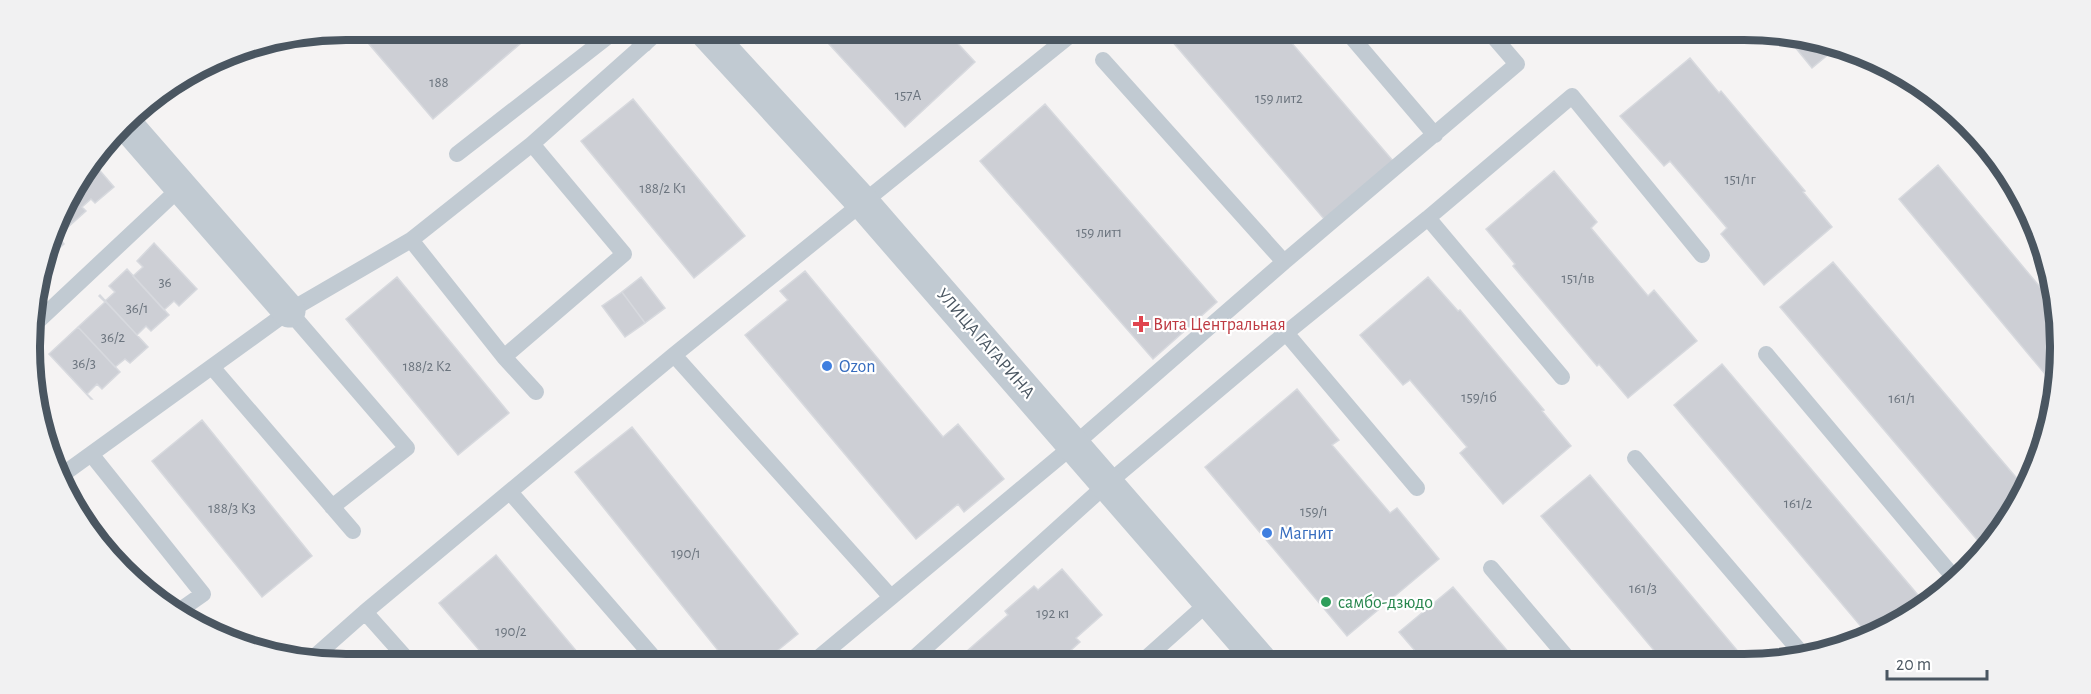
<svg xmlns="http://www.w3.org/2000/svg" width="2091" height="694" font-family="'Alegreya Sans',sans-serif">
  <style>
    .building { fill: #cdcfd5; stroke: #d7d9de; stroke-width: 1.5 }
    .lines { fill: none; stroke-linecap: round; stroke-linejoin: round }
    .service { stroke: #c1cad2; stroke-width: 16 }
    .minor { stroke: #c1cad2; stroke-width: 33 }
    .tertiary { stroke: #c1cad2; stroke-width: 33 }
    .health-dot { fill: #e0444e; stroke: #fff; stroke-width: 2 }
    .shop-dot { fill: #3f7fe0; stroke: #fff; stroke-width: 2 }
    .leisure-dot { fill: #2e9e5b; stroke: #fff; stroke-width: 2 }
    .labels { text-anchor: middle; stroke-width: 4.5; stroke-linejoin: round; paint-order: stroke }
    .number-label { font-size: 15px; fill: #6b747e }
    .health-label { font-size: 18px; fill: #be3a42; stroke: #fff; text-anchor: start }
    .street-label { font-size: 18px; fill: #4a5661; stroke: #fff }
    .shop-label { font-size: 18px; fill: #366cbe; stroke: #fff; text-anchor: start }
    .leisure-label { font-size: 18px; fill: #27864d; stroke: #fff; text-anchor: start }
    .rim { fill: none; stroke: #4a5661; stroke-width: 8 }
  </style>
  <rect width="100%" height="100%" fill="#f5f3f3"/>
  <path class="building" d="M 385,30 L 535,31 L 433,119 L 369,44 Z
    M 818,32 L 948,33 L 975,62 L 905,127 Z
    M 1165,33 L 1284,34 L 1393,161 L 1325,220 Z
    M 1786,36 L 1806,36 L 1836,48 L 1812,68 Z
    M 1690,58 L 1719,93 L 1721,91 L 1805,191 L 1803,192 L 1832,227 L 1764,285 L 1721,234 L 1727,228 L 1670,161 L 1664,166 L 1620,116 Z
    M 633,99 L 745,236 L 694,278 L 581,141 Z
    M 1045,104 L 1217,302 L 1153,359 L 980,161 Z
    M 95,165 L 114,187 L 95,203 L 91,199 L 82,207 L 86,211 L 67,228 L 62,223 L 56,229 L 63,206 Z
    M 1938,165 L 2055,305 L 2055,386 L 1899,199 Z
    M 1554,171 L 1597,222 L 1591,228 L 1648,296 L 1654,290 L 1697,341 L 1628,398 L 1599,364 L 1597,366 L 1513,266 L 1515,264 L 1486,229 Z
    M 55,233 L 64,244 L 47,259 Z
    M 154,243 L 197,289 L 179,306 L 174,301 L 164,310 L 133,276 L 143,267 L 137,261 Z
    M 1833,262 L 2025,488 L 2019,505 L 1985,549 L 1780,307 Z
    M 127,269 L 169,315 L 151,331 L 146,326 L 137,335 L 105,301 L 115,292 L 109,286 Z
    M 805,271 L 943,437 L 958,424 L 1004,479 L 964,512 L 958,504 L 916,539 L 745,335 L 788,300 L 780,291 Z
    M 397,277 L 509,413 L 458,455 L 346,319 Z
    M 641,277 L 665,308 L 645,323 L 622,292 Z
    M 1428,277 L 1458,311 L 1460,310 L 1544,410 L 1542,411 L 1571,446 L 1503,504 L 1460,453 L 1467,447 L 1410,380 L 1403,385 L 1360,335 Z
    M 622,292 L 645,323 L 625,337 L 602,306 Z
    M 100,295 L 148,347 L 130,363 L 125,359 L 115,367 L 78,327 L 105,302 L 99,296 Z
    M 78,327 L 120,372 L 102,389 L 97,384 L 87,394 L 92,399 L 91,399 L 49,354 Z
    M 1722,364 L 1923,601 L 1885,631 L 1869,636 L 1674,405 Z
    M 1297,389 L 1339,440 L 1332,445 L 1390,513 L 1397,508 L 1439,559 L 1347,636 L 1205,467 Z
    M 202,420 L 312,556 L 262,597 L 152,461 Z
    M 632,427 L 798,634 L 767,659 L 725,659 L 575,472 Z
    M 1590,475 L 1746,661 L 1663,661 L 1541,516 Z
    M 496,555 L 583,659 L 486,658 L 439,603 Z
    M 1062,569 L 1102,615 L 1076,638 L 1080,642 L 1060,660 L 958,659 L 1008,615 L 1005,611 L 1034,586 L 1038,590 Z
    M 1453,587 L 1516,661 L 1423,660 L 1399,632 Z"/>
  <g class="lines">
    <path class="service" d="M 626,31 L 645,44
      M 1349,34 L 1435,135
      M 457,154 L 615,31
      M 1428,218 L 1572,96 L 1702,255
      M 411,240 L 504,357 L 536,392
      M 1284,262 L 1517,64 L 1492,35
      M 289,311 L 407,448 L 332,507
      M 35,324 L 181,187
      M 1286,333 L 1428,218 L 1562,377
      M 1766,354 L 1956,580
      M 674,355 L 890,596
      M 504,357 L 624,254 L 532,144
      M 212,367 L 353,531
      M 91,454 L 203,594 L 176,613
      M 1635,458 L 1804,656
      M 62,475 L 289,311 L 411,240 L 532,144 L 659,31
      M 510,492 L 655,659
      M 1491,568 L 1570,661
      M 313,658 L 365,612
      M 406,658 L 365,612 L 674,355 L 1073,33
      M 817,659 L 1075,444 L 1284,262 L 1103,60
      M 913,659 L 1108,483 L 1286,333 L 1417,488
      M 1144,660 L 1209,602"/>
    <path class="minor" d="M 126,124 L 289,311"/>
    <path class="tertiary" d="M 706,32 L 863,203 L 1260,660"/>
  </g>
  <path class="health-dot" d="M1138 315h6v6h6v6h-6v6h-6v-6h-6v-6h6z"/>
  <g class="shop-dot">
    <circle cx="827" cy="366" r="6"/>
    <circle cx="1267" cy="533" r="6"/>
  </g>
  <circle class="leisure-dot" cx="1326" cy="602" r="6"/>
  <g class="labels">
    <g class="number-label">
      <text x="439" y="87">188</text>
      <text x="908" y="100">157А</text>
      <text x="1279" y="103">159 лит2</text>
      <text x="1740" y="184">151/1г</text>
      <text x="663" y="193">188/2 К1</text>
      <text x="1099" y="237">159 лит1</text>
      <text x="1578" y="283">151/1в</text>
      <text x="165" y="287">36</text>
      <text x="137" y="313">36/1</text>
      <text x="113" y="342">36/2</text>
      <text x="84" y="368">36/3</text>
      <text x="427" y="371">188/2 К2</text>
      <text x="1479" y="402">159/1б</text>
      <text x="1902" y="403">161/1</text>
      <text x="1798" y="508">161/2</text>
      <text x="232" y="513">188/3 К3</text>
      <text x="1314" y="516">159/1</text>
      <text x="686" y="558">190/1</text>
      <text x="1643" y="593">161/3</text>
      <text x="1053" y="618">192 к1</text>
      <text x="511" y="636">190/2</text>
    </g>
    <g class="health-label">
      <text x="1153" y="330">Вита Центральная</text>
    </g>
    <g class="street-label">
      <text transform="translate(986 343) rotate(49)" y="6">УЛИЦА ГАГАРИНА</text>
    </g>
    <g class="shop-label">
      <text x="839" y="372">Ozon</text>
      <text x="1279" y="539">Магнит</text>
    </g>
    <g class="leisure-label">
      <text x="1338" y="608">самбо-дзюдо</text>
    </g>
  </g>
  <path d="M0 0H2091V694H0ZM346 40H1744A306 306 0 0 1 2050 346V348A306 306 0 0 1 1744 654H346A306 306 0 0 1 40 348V346A306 306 0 0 1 346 40Z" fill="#f1f1f2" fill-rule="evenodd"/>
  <path class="rim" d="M346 40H1744A306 306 0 0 1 2050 346V348A306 306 0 0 1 1744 654H346A306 306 0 0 1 40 348V346A306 306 0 0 1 346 40Z"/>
  <path d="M1887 670v9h100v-9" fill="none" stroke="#4a5661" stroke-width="3"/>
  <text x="1896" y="670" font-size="18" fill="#4a5661" stroke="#ffffff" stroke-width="4.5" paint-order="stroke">20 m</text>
</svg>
